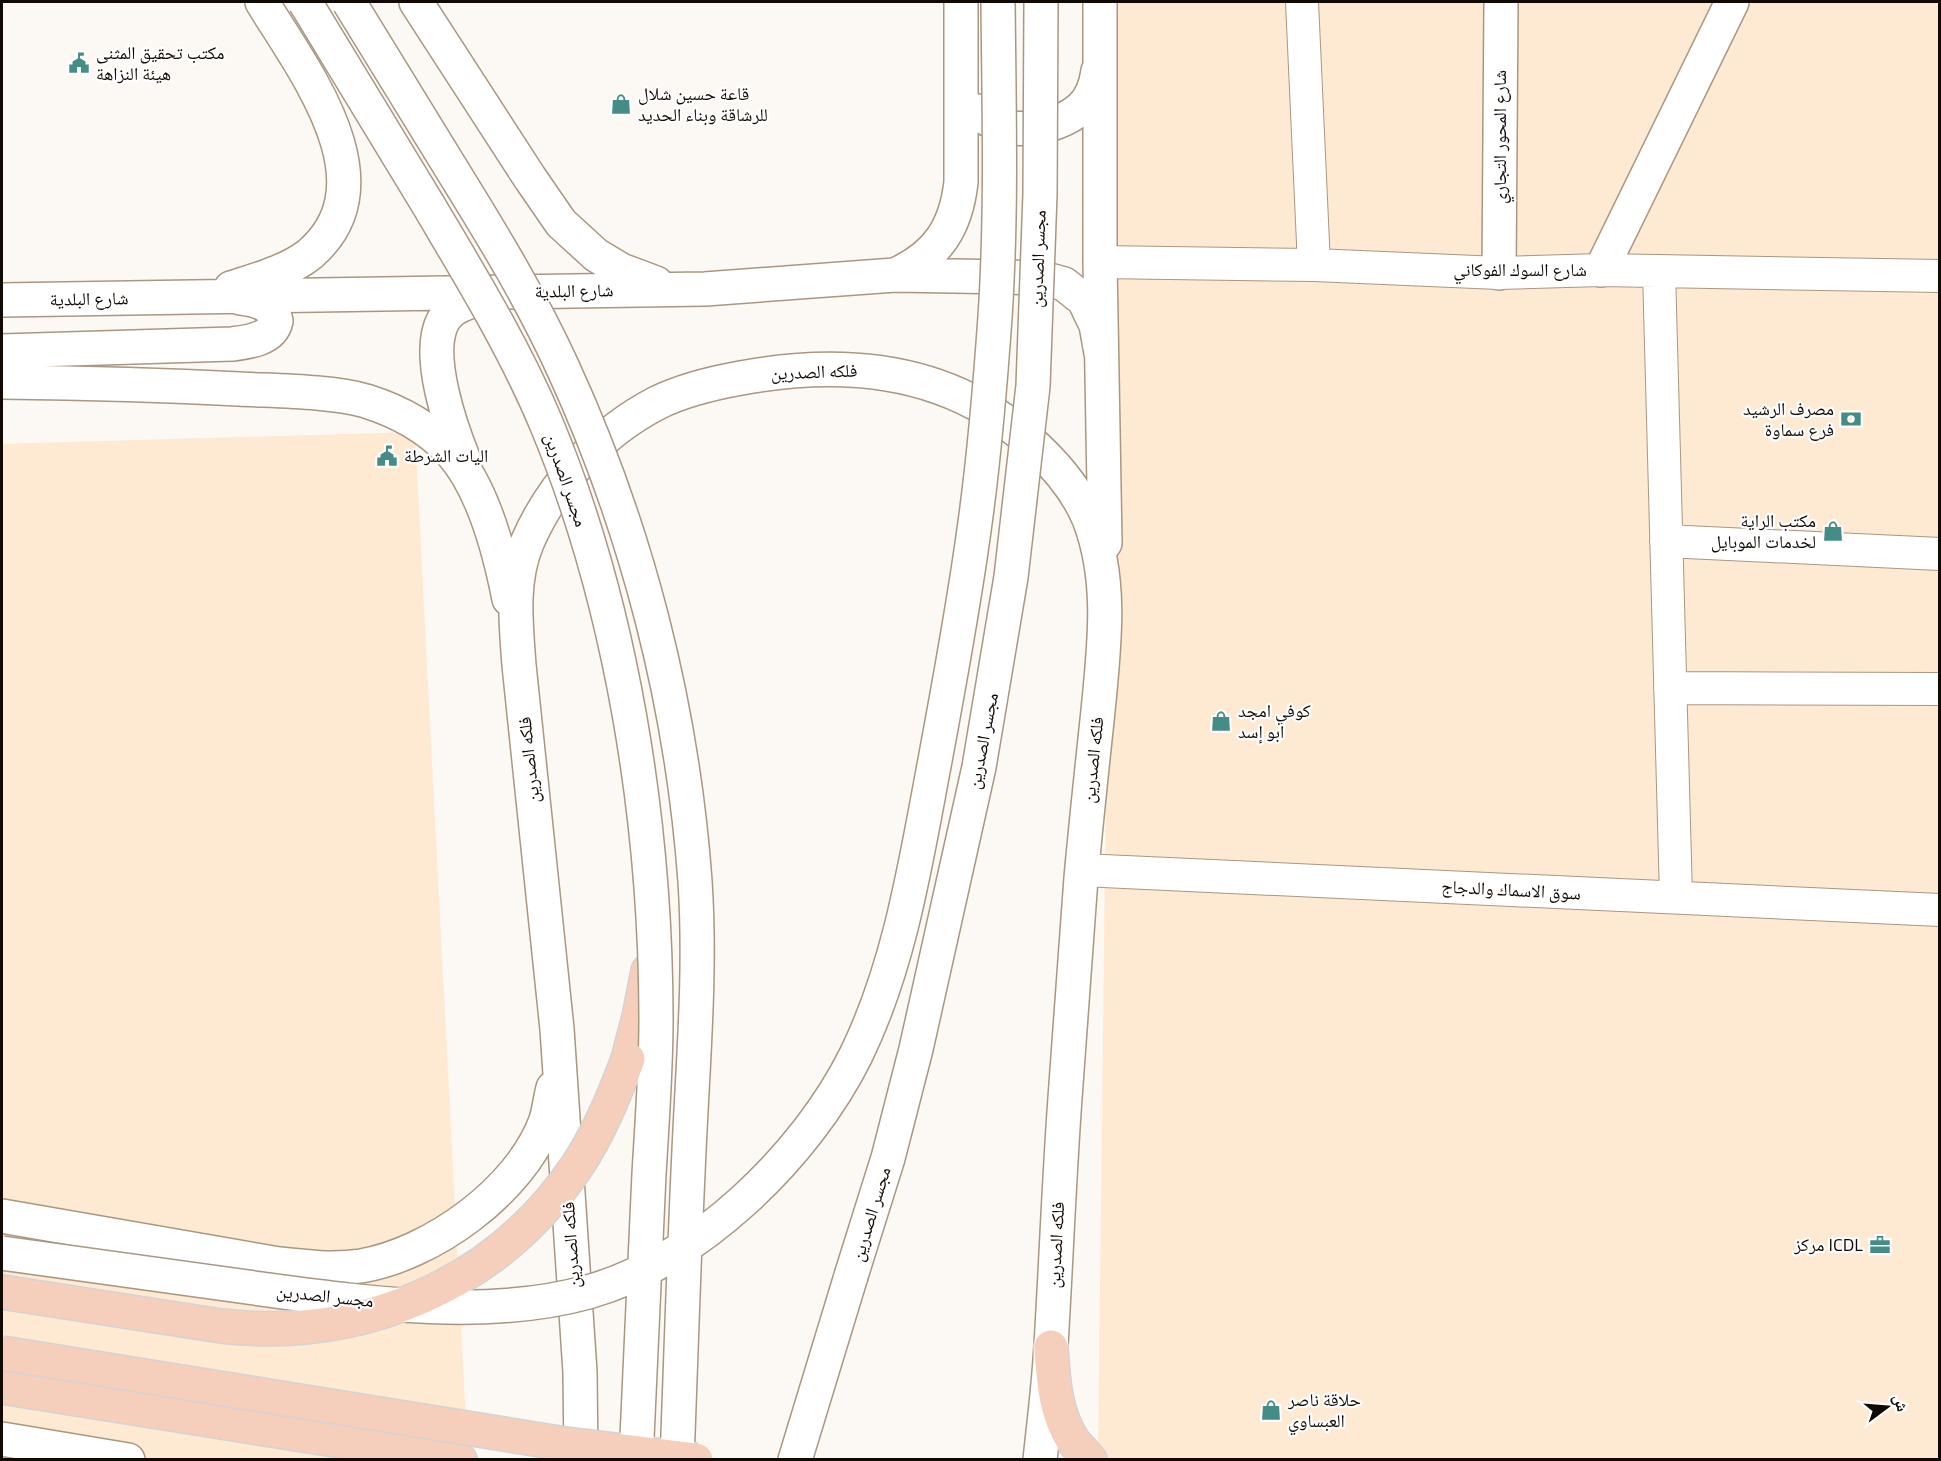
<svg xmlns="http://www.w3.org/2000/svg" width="1941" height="1461" font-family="'Titillium Web','Noto Naskh Arabic',sans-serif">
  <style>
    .built { fill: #feead3 }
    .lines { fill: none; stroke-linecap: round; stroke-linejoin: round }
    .pedestrian-casing { stroke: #a99781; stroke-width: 34 }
    .minor-casing { stroke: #a99781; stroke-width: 36 }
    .secondary-casing { stroke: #a99781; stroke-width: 36 }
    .trunk-casing { stroke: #d4d3d2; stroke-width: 36 }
    .pedestrian { stroke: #fff; stroke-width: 32 }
    .minor { stroke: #fff; stroke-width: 33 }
    .secondary { stroke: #fff; stroke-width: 33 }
    .trunk { stroke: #f6cfbc; stroke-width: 33 }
    .secondary-bridge-casing { stroke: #a99781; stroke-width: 36; stroke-linecap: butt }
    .trunk-bridge-casing { stroke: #d4d3d2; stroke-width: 36; stroke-linecap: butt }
    .secondary-bridge { stroke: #fff; stroke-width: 33 }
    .trunk-bridge { stroke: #f6cfbc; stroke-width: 33 }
    .labels { text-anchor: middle; stroke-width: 4.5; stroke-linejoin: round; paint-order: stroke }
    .poi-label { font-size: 18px; fill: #110a04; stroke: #fff; text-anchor: start }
    .street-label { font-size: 18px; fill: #110a04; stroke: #fff }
  </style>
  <rect width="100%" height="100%" fill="#fcf8f4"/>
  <path class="built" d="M 1115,2 L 1939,2 L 1939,1459 L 1098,1460 Z
    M 415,432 L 468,1459 L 2,1459 L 2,444 Z"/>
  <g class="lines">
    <g class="pedestrian-casing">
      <path id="pedestrian" d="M 1302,2 L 1314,265
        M 1100,262 L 1314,265 L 1499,273 L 1601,270 L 1940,276
        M 1659,271 L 1676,897
        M 1666,541 L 1940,554
        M 1670,688 L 1940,689
        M 1082,870 L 1940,910"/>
    </g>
    <g class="minor-casing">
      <path id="minor" d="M 1601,270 L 1732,2
        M 1499,273 L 1501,2"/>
    </g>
    <g class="secondary-casing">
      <path id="secondary" d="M 416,2 L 530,178 L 561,223 L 596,255 L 621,270 L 656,283
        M 1100,2 L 1100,262 L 1105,543
        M 978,111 C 1002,138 1055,131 1081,108 C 1092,98 1096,85 1098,71
        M 895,275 C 937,256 956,228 961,182 L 961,2
        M 231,288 C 256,280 289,271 310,254 C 392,183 304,71 262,2
        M 2,300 L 705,289 L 895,275 L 1012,277 L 1046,279 L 1064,284 L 1084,300 L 1096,325 L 1101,353
        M 2,351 L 232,344 C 249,342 272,339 276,321 C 273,303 255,300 240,298
        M 2,382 C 81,383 160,385 239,389 C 276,391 331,391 366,401 C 398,411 428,427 451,452 C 483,488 500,553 509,599
        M 464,460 C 451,428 425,355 443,321 C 451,306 469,301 486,298
        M 2,1216 L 279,1264 C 306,1267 333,1270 361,1266 C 432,1254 519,1191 545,1123 C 549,1112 550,1099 553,1088
        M 2,1439 L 128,1460
        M 581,1460 L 580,1372 L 557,1029 L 519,665 C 516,624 511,581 527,543 C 552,484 601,432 657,403 C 683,390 713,383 741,378 C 849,358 956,369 1038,449 C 1059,469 1078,492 1089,519 C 1113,581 1104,648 1098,711 C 1092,767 1086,823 1081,878 C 1076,952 1070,1025 1065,1098 C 1059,1181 1056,1263 1051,1345 C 1049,1383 1044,1422 1040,1460
        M 795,1460 L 851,1276"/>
    </g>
    <g class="trunk-casing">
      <path id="trunk" d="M 628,1059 L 639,1017 L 648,971
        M 2,1292 L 221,1326
        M 1051,1347 C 1053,1379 1055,1415 1074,1442 C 1079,1448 1085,1454 1090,1460
        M 2,1387 L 460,1460"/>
    </g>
    <use href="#pedestrian" class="pedestrian"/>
    <use href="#minor" class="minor"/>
    <use href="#secondary" class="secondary"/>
    <use href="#trunk" class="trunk"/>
    <g class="secondary-bridge-casing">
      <path id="secondary-bridge" d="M 305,2 C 346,70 387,138 429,206 C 471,277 514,347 546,423 C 622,605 656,823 656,1020 C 656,1071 652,1123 649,1174 C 645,1269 641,1364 636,1460
        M 349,2 C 384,59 419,116 454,173 C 493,236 532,300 563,368 C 637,529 682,704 695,881 C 701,971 693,1061 689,1151 C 684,1254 681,1357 677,1460
        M 2,1253 C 86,1265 170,1277 254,1288 C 359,1302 484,1321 588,1292 C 698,1261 806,1156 856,1055 C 899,967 915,867 933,771 C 948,691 963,611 974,530 C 984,460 990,388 995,317 C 1002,212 999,107 998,2
        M 851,1276 L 888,1158 L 916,1049 L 979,767 L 1011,577 L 1033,386 L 1040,194 L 1041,2"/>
    </g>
    <g class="trunk-bridge-casing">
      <path id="trunk-bridge" d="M 221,1326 C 362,1342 497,1285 577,1166 C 599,1133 614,1096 628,1059
        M 2,1353 L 559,1443 L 696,1460"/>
    </g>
    <use href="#secondary-bridge" class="secondary-bridge"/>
    <use href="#trunk-bridge" class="trunk-bridge"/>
  </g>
  <defs>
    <g id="civic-bare" transform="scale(1.62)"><path d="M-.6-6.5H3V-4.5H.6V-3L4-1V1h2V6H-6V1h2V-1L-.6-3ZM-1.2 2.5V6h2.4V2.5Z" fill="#458c87" stroke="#fff" stroke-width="2.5" paint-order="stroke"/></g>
    <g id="shop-bare" transform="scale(1.62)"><path d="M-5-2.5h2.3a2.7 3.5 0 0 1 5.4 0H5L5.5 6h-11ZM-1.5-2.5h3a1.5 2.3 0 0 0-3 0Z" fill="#458c87" stroke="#fff" stroke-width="2.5" paint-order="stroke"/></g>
    <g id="bank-bare" transform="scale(1.62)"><path d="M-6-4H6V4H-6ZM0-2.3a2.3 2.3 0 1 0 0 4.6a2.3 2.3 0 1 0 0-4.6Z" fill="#458c87" stroke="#fff" stroke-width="2.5" paint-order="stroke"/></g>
    <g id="office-bare" transform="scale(1.62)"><path d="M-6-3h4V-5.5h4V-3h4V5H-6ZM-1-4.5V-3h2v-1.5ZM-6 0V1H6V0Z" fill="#458c87" stroke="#fff" stroke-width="2.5" paint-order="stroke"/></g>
  </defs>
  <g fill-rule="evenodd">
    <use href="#civic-bare" x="79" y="63"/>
    <use href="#shop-bare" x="621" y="104"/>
    <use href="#bank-bare" x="1851" y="419"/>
    <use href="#civic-bare" x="387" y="456"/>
    <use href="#shop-bare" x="1833" y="531"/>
    <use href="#shop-bare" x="1221" y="721"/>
    <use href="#office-bare" x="1880" y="1245"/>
    <use href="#shop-bare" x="1271" y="1410"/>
  </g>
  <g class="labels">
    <g class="poi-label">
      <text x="96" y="59">مكتب تحقيق المثنى<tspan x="96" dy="21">هيئة النزاهة</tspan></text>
      <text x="638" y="100">قاعة حسين شلال<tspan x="638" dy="21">للرشاقة وبناء الحديد</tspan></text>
      <text x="1834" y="415" text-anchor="end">مصرف الرشيد<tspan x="1834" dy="21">فرع سماوة</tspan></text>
      <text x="404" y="462">اليات الشرطة</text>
      <text x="1816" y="527" text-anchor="end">مكتب الراية<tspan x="1816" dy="21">لخدمات الموبايل</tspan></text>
      <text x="1238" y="717">كوفي امجد<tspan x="1238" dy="21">ابو إسد</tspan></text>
      <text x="1863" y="1251" text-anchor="end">مركز ICDL</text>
      <text x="1288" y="1406">حلاقة ناصر<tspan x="1288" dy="21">العبساوي</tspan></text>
    </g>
    <g class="street-label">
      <text transform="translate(1500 137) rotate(-90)" y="6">شارع المحور التجاري</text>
      <text transform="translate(1038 259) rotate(-88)" y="6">مجسر الصدرين</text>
      <text x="1520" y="276">شارع السوك الفوكاني</text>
      <text transform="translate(574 291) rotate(-1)" y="6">شارع البلدية</text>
      <text transform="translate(89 299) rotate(-1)" y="6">شارع البلدية</text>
      <text transform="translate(814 372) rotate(-2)" y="6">فلكه الصدرين</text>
      <text transform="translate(566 480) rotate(71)" y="6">مجسر الصدرين</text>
      <text transform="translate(983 741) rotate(-79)" y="6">مجسر الصدرين</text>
      <text transform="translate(529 760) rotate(-96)" y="6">فلكه الصدرين</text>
      <text transform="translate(1093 760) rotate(-84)" y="6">فلكه الصدرين</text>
      <text transform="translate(1511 890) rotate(3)" y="6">سوق الاسماك والدجاج</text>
      <text transform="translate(871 1214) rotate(-73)" y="6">مجسر الصدرين</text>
      <text transform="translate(571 1245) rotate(-94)" y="6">فلكه الصدرين</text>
      <text transform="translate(1056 1245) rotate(-87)" y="6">فلكه الصدرين</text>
      <text transform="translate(325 1296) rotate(6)" y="6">مجسر الصدرين</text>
    </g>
  </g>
  <rect width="1941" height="1461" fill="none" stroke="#110a04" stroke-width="6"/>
  <g transform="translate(1887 1407) rotate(74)" stroke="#ffffff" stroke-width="4.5" paint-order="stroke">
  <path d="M0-4.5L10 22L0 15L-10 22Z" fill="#110a04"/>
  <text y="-9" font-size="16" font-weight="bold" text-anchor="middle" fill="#110a04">ش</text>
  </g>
</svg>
